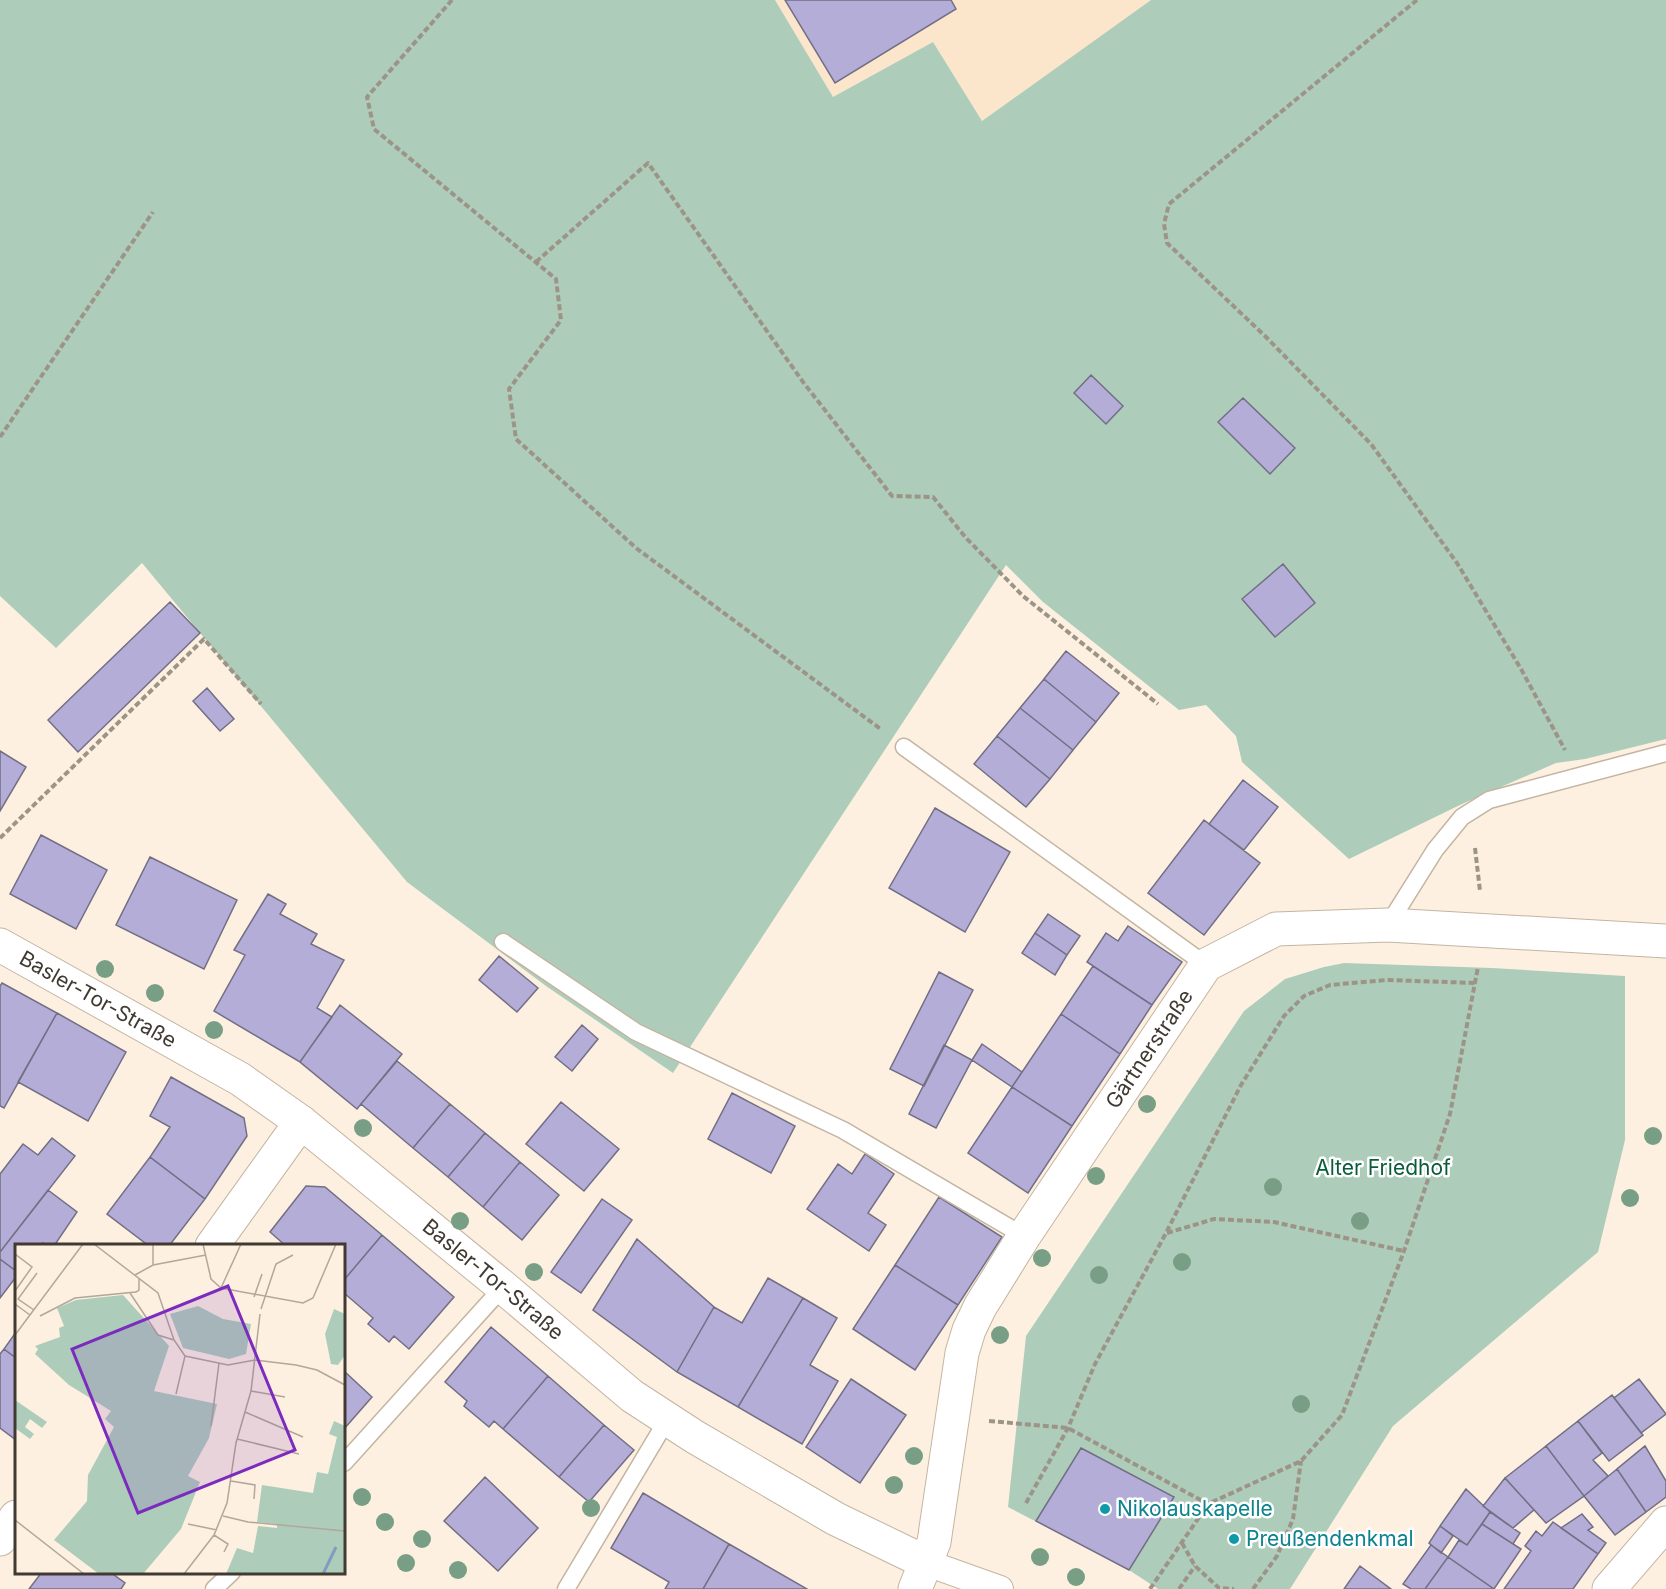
<svg xmlns="http://www.w3.org/2000/svg" width="1666" height="1589" font-family="Inter,sans-serif">
  <style>
    .built { fill: #fbe6cc }
    .green { fill: #adcdba }
    .building { fill: #b3add8; stroke: #726f84; stroke-width: 1.5 }
    .lines { fill: none; stroke-linecap: round; stroke-linejoin: round }
    .service-casing { stroke: #c4b5a2; stroke-width: 19 }
    .pedestrian-casing { stroke: #c4b5a2; stroke-width: 28 }
    .minor-casing { stroke: #c4b5a2; stroke-width: 35 }
    .path { stroke: #9d9488; stroke-width: 4; stroke-dasharray: 6 3; stroke-linecap: butt }
    .service { stroke: #fff; stroke-width: 16 }
    .pedestrian { stroke: #fff; stroke-width: 26 }
    .minor { stroke: #fff; stroke-width: 33 }
    .tree { fill: #789f85 }
    .culture-dot { fill: #0f9aa8; stroke: #fff; stroke-width: 2 }
    .labels { text-anchor: middle; stroke-width: 5; stroke-linejoin: round; paint-order: stroke }
    .street-label { font-size: 21px; fill: #403a32; stroke: #fff }
    .park-label { font-size: 21px; fill: #0b5c3b; stroke: #fff }
    .culture-label { font-size: 21px; fill: #0d838f; stroke: #fff; text-anchor: start }
    .inset-river { fill: none; stroke: #809dc0; stroke-width: 3 }
    .inset-road { fill: none; stroke: #b1a79a; stroke-width: 1.5 }
    .view { fill: #7b2cbf; fill-opacity: 0.15; stroke: #7b2cbf; stroke-width: 3 }
    .inset-edge { fill: none; stroke: #403a32; stroke-width: 3 }
  </style>
  <rect width="100%" height="100%" fill="#fdf0e0"/>
  <path class="built" d="M 775,0 L 1151,0 L 982,121 L 933,42 L 833,97 Z"/>
  <path class="green" d="M 0,0 L 775,0 L 833,97 L 933,42 L 982,121 L 1151,0 L 1666,0 L 1666,739 L 1585,759 L 1556,763 L 1462,804 L 1349,859 L 1242,762 L 1236,736 L 1206,705 L 1179,710 L 1043,602 L 1006,565 L 673,1073 L 546,986 L 407,882 L 142,563 L 56,648 L 0,596 Z
    M 1344,963 L 1492,968 L 1625,976 L 1625,1140 L 1598,1252 L 1393,1426 L 1290,1589 L 1158,1589 L 1129,1570 L 1008,1507 L 1026,1336 L 1244,1011 L 1285,979 L 1324,967 Z"/>
  <path class="building" d="M 785,0 L 951,0 L 956,9 L 835,83 Z
    M 1091,375 L 1123,406 L 1106,424 L 1074,393 Z
    M 1243,398 L 1295,448 L 1270,474 L 1218,422 Z
    M 1283,564 L 1315,603 L 1275,637 L 1242,599 Z
    M 170,602 L 200,633 L 78,752 L 48,720 Z
    M 1066,651 L 1119,693 L 1096,722 L 1044,679 Z
    M 1044,679 L 1096,722 L 1073,750 L 1020,708 Z
    M 207,688 L 234,719 L 220,731 L 193,701 Z
    M 1020,708 L 1073,750 L 1050,779 L 997,736 Z
    M 997,736 L 1050,779 L 1026,807 L 974,764 Z
    M 0,751 L 26,767 L 0,811 Z
    M 1243,780 L 1278,807 L 1244,850 L 1209,824 Z
    M 935,808 L 1010,852 L 965,932 L 889,888 Z
    M 1204,820 L 1260,863 L 1204,935 L 1148,893 Z
    M 41,835 L 107,870 L 76,929 L 10,894 Z
    M 150,857 L 237,900 L 204,969 L 116,925 Z
    M 268,894 L 286,904 L 280,914 L 317,934 L 311,944 L 344,960 L 317,1008 L 332,1017 L 300,1062 L 214,1011 L 245,955 L 234,950 Z
    M 1048,914 L 1080,936 L 1067,955 L 1035,933 Z
    M 1128,926 L 1182,962 L 1152,1005 L 1087,962 L 1106,933 L 1118,941 Z
    M 1035,933 L 1067,955 L 1055,975 L 1022,953 Z
    M 499,956 L 538,988 L 517,1012 L 479,980 Z
    M 1093,966 L 1152,1005 L 1120,1054 L 1061,1014 Z
    M 939,972 L 973,990 L 924,1086 L 890,1069 Z
    M 2,983 L 57,1013 L 4,1108 L 0,1106 L 0,986 Z
    M 340,1005 L 402,1054 L 357,1109 L 300,1062 Z
    M 57,1013 L 126,1052 L 88,1121 L 18,1082 Z
    M 1061,1014 L 1120,1054 L 1072,1126 L 1012,1087 Z
    M 582,1025 L 598,1039 L 572,1071 L 555,1057 Z
    M 982,1044 L 1022,1072 L 1012,1087 L 972,1060 Z
    M 944,1045 L 972,1060 L 936,1128 L 909,1114 Z
    M 397,1061 L 450,1104 L 413,1148 L 361,1104 Z
    M 171,1077 L 244,1118 L 247,1136 L 205,1199 L 150,1157 L 170,1127 L 150,1116 Z
    M 1012,1087 L 1072,1126 L 1028,1193 L 968,1153 Z
    M 732,1093 L 795,1126 L 771,1173 L 708,1139 Z
    M 561,1102 L 619,1149 L 584,1191 L 526,1144 Z
    M 450,1104 L 485,1133 L 448,1177 L 413,1148 Z
    M 485,1133 L 520,1162 L 483,1207 L 448,1177 Z
    M 52,1138 L 75,1156 L 0,1252 L 0,1174 L 23,1144 L 38,1155 Z
    M 865,1154 L 894,1174 L 868,1213 L 886,1225 L 869,1251 L 807,1209 L 838,1164 L 852,1174 Z
    M 150,1157 L 205,1199 L 169,1246 L 149,1246 L 107,1214 Z
    M 520,1162 L 559,1195 L 522,1240 L 483,1207 Z
    M 306,1186 L 325,1187 L 382,1235 L 344,1280 L 344,1246 L 286,1246 L 270,1232 Z
    M 48,1190 L 77,1212 L 54,1246 L 46,1246 L 43,1243 L 41,1246 L 16,1246 L 16,1271 L 0,1259 L 0,1252 Z
    M 939,1197 L 1002,1237 L 958,1305 L 895,1265 Z
    M 602,1199 L 632,1220 L 581,1293 L 551,1272 Z
    M 382,1235 L 454,1297 L 409,1349 L 394,1336 L 389,1342 L 368,1324 L 373,1318 L 344,1293 L 344,1280 Z
    M 637,1239 L 714,1307 L 677,1372 L 593,1310 Z
    M 0,1259 L 16,1271 L 16,1277 L 0,1298 Z
    M 895,1265 L 958,1305 L 915,1370 L 853,1329 Z
    M 768,1278 L 803,1298 L 738,1407 L 677,1372 L 714,1307 L 742,1323 Z
    M 803,1298 L 837,1318 L 810,1365 L 838,1381 L 802,1444 L 738,1407 Z
    M 491,1327 L 548,1376 L 503,1429 L 494,1421 L 489,1427 L 464,1406 L 467,1401 L 445,1382 Z
    M 16,1332 L 16,1358 L 4,1349 Z
    M 4,1349 L 16,1358 L 16,1440 L 0,1428 L 0,1354 Z
    M 344,1371 L 372,1397 L 344,1429 Z
    M 548,1376 L 604,1425 L 559,1477 L 503,1429 Z
    M 851,1379 L 906,1415 L 860,1483 L 806,1447 Z
    M 1639,1379 L 1666,1414 L 1641,1433 L 1614,1398 Z
    M 1612,1395 L 1643,1435 L 1609,1461 L 1578,1421 Z
    M 1578,1421 L 1602,1453 L 1593,1460 L 1608,1476 L 1584,1496 L 1546,1446 Z
    M 604,1425 L 634,1450 L 589,1502 L 559,1477 Z
    M 1546,1446 L 1584,1496 L 1546,1523 L 1505,1478 Z
    M 1645,1446 L 1666,1481 L 1666,1497 L 1646,1512 L 1617,1469 Z
    M 1081,1448 L 1174,1497 L 1129,1570 L 1036,1521 Z
    M 1617,1469 L 1646,1512 L 1615,1535 L 1584,1496 Z
    M 485,1477 L 538,1528 L 498,1571 L 444,1521 Z
    M 1505,1478 L 1534,1510 L 1513,1528 L 1483,1506 Z
    M 1466,1489 L 1490,1512 L 1467,1545 L 1440,1526 Z
    M 643,1493 L 729,1544 L 703,1589 L 665,1589 L 669,1582 L 611,1548 Z
    M 1490,1512 L 1520,1533 L 1513,1544 L 1482,1524 Z
    M 1582,1514 L 1593,1527 L 1588,1530 L 1606,1543 L 1598,1554 L 1561,1528 Z
    M 1553,1522 L 1598,1554 L 1573,1589 L 1504,1589 L 1531,1551 L 1525,1546 L 1536,1531 L 1542,1536 Z
    M 1482,1524 L 1521,1549 L 1494,1589 L 1448,1557 L 1459,1540 L 1467,1545 Z
    M 1440,1526 L 1453,1536 L 1441,1553 L 1429,1543 Z
    M 729,1544 L 807,1589 L 703,1589 Z
    M 1431,1545 L 1448,1557 L 1425,1589 L 1411,1589 L 1403,1584 Z
    M 1448,1557 L 1494,1589 L 1425,1589 Z
    M 1360,1566 L 1391,1589 L 1344,1589 Z
    M 42,1572 L 110,1572 L 125,1583 L 121,1589 L 29,1589 Z"/>
  <g class="lines">
    <g class="service-casing">
      <path id="service" d="M 904,747 L 1206,965
        M 1388,925 L 1435,850 L 1462,817 L 1489,800 L 1666,753
        M 503,942 L 636,1032 L 843,1130 L 1024,1236
        M 344,1463 L 503,1287
        M 214,1589 L 232,1572
        M 566,1589 L 667,1420"/>
    </g>
    <g class="pedestrian-casing">
      <path id="pedestrian" d="M 927,1563 L 1000,1589"/>
    </g>
    <g class="minor-casing">
      <g id="minor">
        <path id="s1" d="M 0,945 L 240,1079 L 301,1122 L 503,1287 L 632,1396 L 695,1437 L 836,1519 L 927,1563"/>
        <path d="M 212,1246 L 301,1122"/>
        <path d="M 0,1539 L 16,1517"/>
        <path id="s2" d="M 915,1589 L 934,1542 L 962,1353 L 969,1330 L 980,1307 L 1024,1236 L 1206,965 L 1276,929 L 1388,925 L 1666,941"/>
        <path d="M 1609,1589 L 1666,1523"/>
      </g>
    </g>
    <path class="path" d="M 452,0 L 367,97 L 374,129 L 556,279 L 561,320 L 509,389 L 516,439 L 636,548 L 882,730
      M 1417,0 L 1169,204 L 1164,224 L 1167,243 L 1265,336 L 1371,444 L 1457,563 L 1521,669 L 1565,750
      M 536,262 L 648,163 L 803,382 L 892,496 L 933,497 L 966,538 L 1023,596 L 1158,704
      M 0,437 L 153,212
      M 0,838 L 204,639 L 261,704
      M 1475,848 L 1480,891
      M 1167,1233 L 1214,1219 L 1274,1222 L 1404,1251
      M 989,1421 L 1068,1428 L 1208,1504 L 1301,1461 L 1342,1415 L 1404,1251 L 1450,1114 L 1478,967
      M 1026,1503 L 1068,1428 L 1095,1364 L 1166,1233 L 1241,1085 L 1284,1016 L 1304,996 L 1330,985 L 1386,980 L 1476,983
      M 1182,1543 L 1195,1566 L 1219,1588 L 1234,1589
      M 1150,1589 L 1208,1504
      M 1179,1589 L 1195,1566
      M 1253,1589 L 1277,1556 L 1293,1519 L 1301,1461"/>
    <use href="#service" class="service"/>
    <use href="#pedestrian" class="pedestrian"/>
    <use href="#minor" class="minor"/>
  </g>
  <g class="tree">
    <circle cx="105" cy="969" r="9"/>
    <circle cx="155" cy="993" r="9"/>
    <circle cx="214" cy="1030" r="9"/>
    <circle cx="1147" cy="1104" r="9"/>
    <circle cx="363" cy="1128" r="9"/>
    <circle cx="1653" cy="1136" r="9"/>
    <circle cx="1096" cy="1176" r="9"/>
    <circle cx="1273" cy="1187" r="9"/>
    <circle cx="1630" cy="1198" r="9"/>
    <circle cx="460" cy="1221" r="9"/>
    <circle cx="1360" cy="1221" r="9"/>
    <circle cx="1042" cy="1258" r="9"/>
    <circle cx="1182" cy="1262" r="9"/>
    <circle cx="534" cy="1272" r="9"/>
    <circle cx="1099" cy="1275" r="9"/>
    <circle cx="1000" cy="1335" r="9"/>
    <circle cx="1301" cy="1404" r="9"/>
    <circle cx="914" cy="1456" r="9"/>
    <circle cx="894" cy="1485" r="9"/>
    <circle cx="362" cy="1497" r="9"/>
    <circle cx="591" cy="1508" r="9"/>
    <circle cx="385" cy="1522" r="9"/>
    <circle cx="422" cy="1539" r="9"/>
    <circle cx="1040" cy="1557" r="9"/>
    <circle cx="406" cy="1563" r="9"/>
    <circle cx="458" cy="1570" r="9"/>
    <circle cx="1076" cy="1577" r="9"/>
  </g>
  <g class="culture-dot">
    <circle cx="1105" cy="1509" r="6"/>
    <circle cx="1234" cy="1539" r="6"/>
  </g>
  <g class="labels">
    <g class="street-label">
      <text dy="7" stroke="none"><textPath href="#s1" startOffset="112">Basler-Tor-Straße</textPath></text>
      <text dy="7" stroke="none"><textPath href="#s2" startOffset="600">Gärtnerstraße</textPath></text>
      <text dy="7" stroke="none"><textPath href="#s1" startOffset="598">Basler-Tor-Straße</textPath></text>
    </g>
    <g class="park-label">
      <text x="1383" y="1175">Alter Friedhof</text>
    </g>
    <g class="culture-label">
      <text x="1117" y="1516">Nikolauskapelle</text>
      <text x="1246" y="1546">Preußendenkmal</text>
    </g>
  </g>
  <g transform="translate(15 1244)">
    <rect width="330" height="330" fill="#fdf0e0"/>
    <path d="M 108,51 L 154,102 L 139,147 L 202,160 L 194,194 L 173,232 L 185,238 L 166,285 L 128,330 L 84,330 L 39,296 L 72,257 L 73,231 L 99,183 L 90,175 L 96,167 L 54,141 L 20,110 L 23,105 L 20,102 L 45,93 L 44,84 L 49,82 L 42,64 L 61,56 ZM 183,62 L 208,75 L 236,80 L 231,110 L 214,115 L 168,104 L 155,70 ZM 319,65 L 330,70 L 330,111 L 323,121 L 316,120 L 310,90 ZM 0,156 L 32,178 L 27,184 L 15,175 L 10,183 L 19,190 L 15,195 L 0,184 ZM 319,177 L 330,182 L 330,330 L 211,330 L 222,304 L 238,309 L 243,282 L 262,284 L 262,280 L 242,278 L 247,241 L 298,249 L 302,228 L 313,230 L 322,193 L 314,190 Z" fill="#adcdba"/>
    <path class="inset-river" d="M 308,330 L 321,303"/>
    <path class="inset-road" d="M 79,0 L 143,49 L 159,96 L 170,112 L 213,121 L 240,116 L 281,121 L 302,126 L 330,141M 138,0 L 138,21M 188,0 L 196,35 L 206,44 L 288,59 L 298,54 L 321,0M 0,10 L 17,23 L 0,47M 120,31 L 138,21 L 191,11M 206,44 L 226,0M 115,49 L 143,91 L 159,96M 239,53 L 247,30M 0,60 L 15,71M 246,65 L 261,20 L 278,11M 19,66 L 3,55 L 22,29M 25,72 L 60,54 L 121,48 L 124,46 L 124,34M 0,91 L 68,0M 236,147 L 270,153M 161,150 L 170,112M 230,168 L 288,193M 196,182 L 204,119M 222,195 L 284,210M 216,237 L 240,241 L 239,255M 208,272 L 233,278 L 330,287M 0,276 L 69,330M 173,280 L 202,286M 199,291 L 213,300 L 209,308M 169,330 L 199,291 L 212,259 L 221,199 L 236,147 L 245,70"/>
    <path class="view" d="M 213,42 L 280,206 L 123,269 L 57,105 Z"/>
    <rect width="330" height="330" class="inset-edge"/>
  </g>
</svg>
